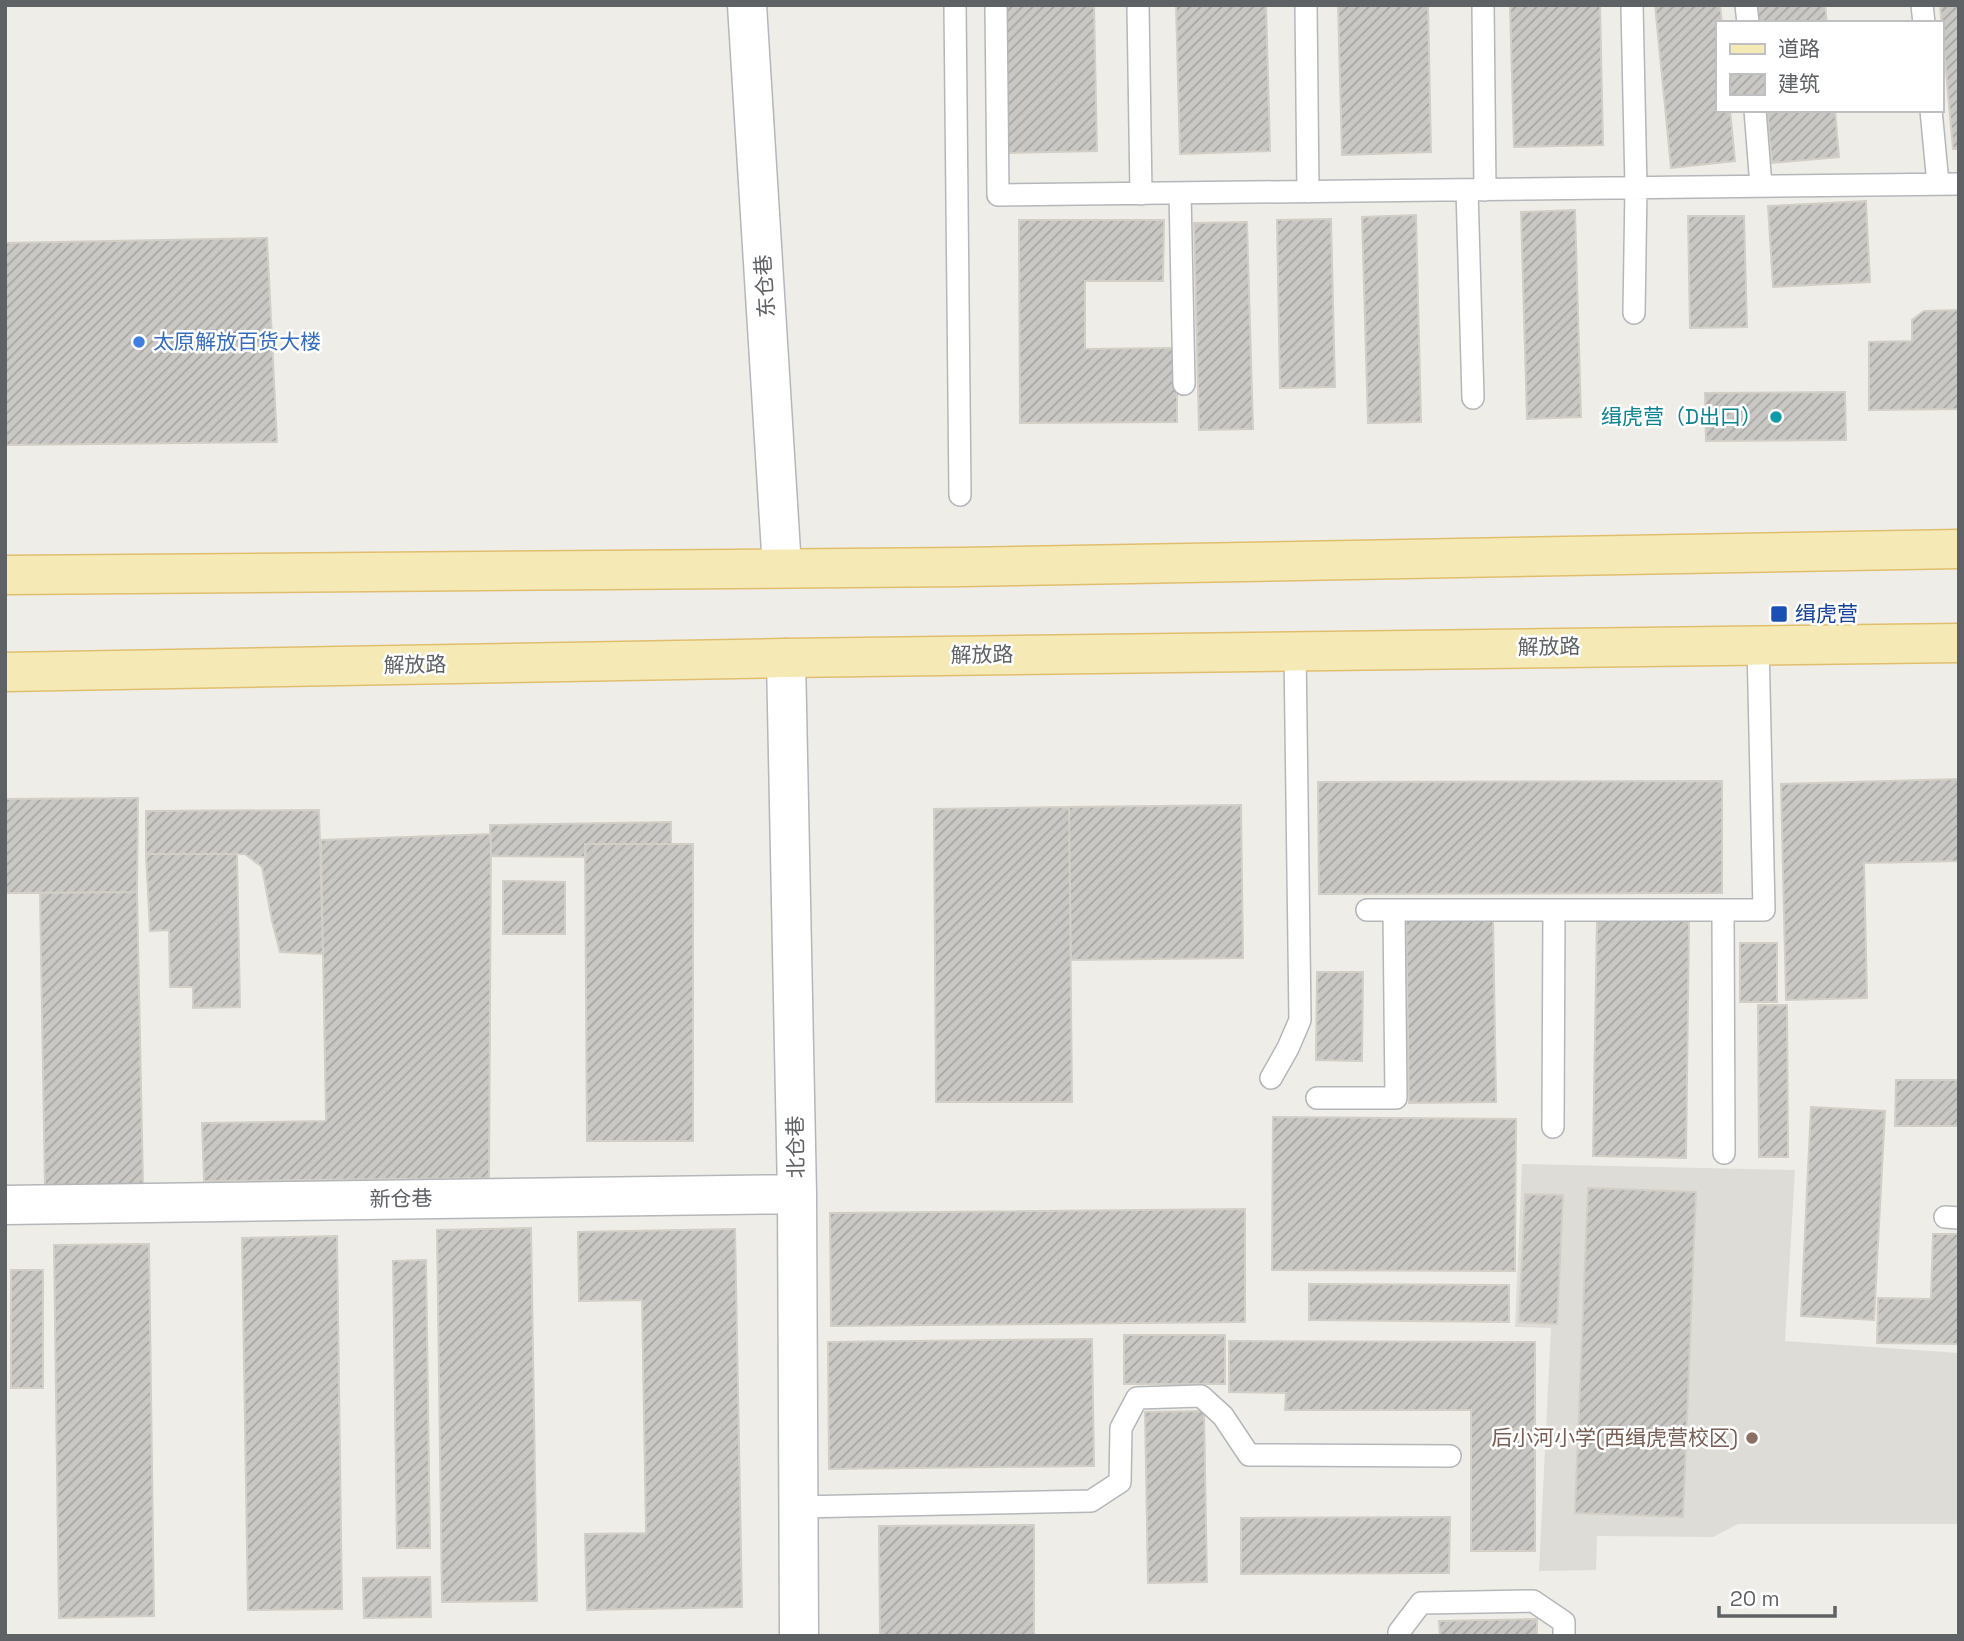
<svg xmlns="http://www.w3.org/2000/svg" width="1964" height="1641" font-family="'Space Grotesk','Noto Sans SC',sans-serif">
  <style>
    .education { fill: #dedcd6 }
    .building { fill: url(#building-hatch); stroke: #d3cfc6; stroke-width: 2 }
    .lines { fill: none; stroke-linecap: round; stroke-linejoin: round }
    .service-casing { stroke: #b4b7ba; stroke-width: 24 }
    .minor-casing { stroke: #b4b7ba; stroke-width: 41 }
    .primary-casing { stroke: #e1be6e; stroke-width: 41 }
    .service { stroke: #fff; stroke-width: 21 }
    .minor { stroke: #fff; stroke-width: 38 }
    .primary { stroke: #f5eab5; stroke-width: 38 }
    .shop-dot { fill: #3f7fe0; stroke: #fff; stroke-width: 2.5 }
    .culture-dot { fill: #0f9aa8; stroke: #fff; stroke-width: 2.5 }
    .transit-dot { fill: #1a4fb4; stroke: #fff; stroke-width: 2.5 }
    .education-dot { fill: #8d6e63; stroke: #fff; stroke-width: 2.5 }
    .labels { text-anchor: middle; stroke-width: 5; stroke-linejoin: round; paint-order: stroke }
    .street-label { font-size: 21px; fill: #5f6265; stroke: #fff }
    .shop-label { font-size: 21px; fill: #366cbe; stroke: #fff; text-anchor: start }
    .culture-label { font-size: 21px; fill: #0d838f; stroke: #fff; text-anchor: end }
    .transit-label { font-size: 21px; fill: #164399; stroke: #fff; text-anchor: start }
    .education-label { font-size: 21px; fill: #785e54; stroke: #fff; text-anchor: end }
  </style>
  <defs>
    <pattern id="building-hatch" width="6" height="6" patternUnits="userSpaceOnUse" patternTransform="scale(1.75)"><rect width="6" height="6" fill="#cac8c4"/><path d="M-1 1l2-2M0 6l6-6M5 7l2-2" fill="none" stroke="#a7a6a3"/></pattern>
  </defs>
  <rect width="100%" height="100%" fill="#efede7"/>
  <path class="education" d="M 1522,1164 L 1795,1170 L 1785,1341 L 1959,1353 L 1959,1524 L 1738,1524 L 1713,1537 L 1597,1536 L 1596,1570 L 1539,1571 L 1551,1328 L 1515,1327 Z"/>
  <path class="building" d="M 1004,5 L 1094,5 L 1097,151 L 1008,153 Z
    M 1176,5 L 1266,5 L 1270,151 L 1180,154 Z
    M 1338,5 L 1428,5 L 1431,152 L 1342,155 Z
    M 1510,5 L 1600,5 L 1603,145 L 1514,147 Z
    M 1655,5 L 1720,5 L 1722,23 L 1717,23 L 1717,110 L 1730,110 L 1735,161 L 1671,168 Z
    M 1757,5 L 1825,5 L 1827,23 L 1759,23 Z
    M 1940,5 L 1959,5 L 1959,149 L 1953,149 Z
    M 1767,110 L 1835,110 L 1839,157 L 1772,163 Z
    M 1866,201 L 1870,282 L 1773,287 L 1768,206 Z
    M 1575,210 L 1581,417 L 1527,419 L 1521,212 Z
    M 1416,215 L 1421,422 L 1368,423 L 1362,217 Z
    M 1688,216 L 1744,216 L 1747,327 L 1690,328 Z
    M 1331,219 L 1335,387 L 1280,388 L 1277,220 Z
    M 1019,220 L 1164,220 L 1163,281 L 1085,281 L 1085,349 L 1177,348 L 1177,422 L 1020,423 Z
    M 1247,222 L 1253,429 L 1199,430 L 1194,223 Z
    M 267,238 L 277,442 L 5,445 L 5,243 Z
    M 1959,310 L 1959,409 L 1869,410 L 1869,342 L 1912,341 L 1912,320 L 1924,311 Z
    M 1845,392 L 1846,440 L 1706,441 L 1705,393 Z
    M 1959,779 L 1959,861 L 1864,863 L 1867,998 L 1786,1000 L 1781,784 Z
    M 1722,781 L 1722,893 L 1319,894 L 1318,782 Z
    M 138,798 L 137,892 L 5,893 L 5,799 Z
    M 1241,805 L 1243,958 L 1071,960 L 1069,807 Z
    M 1069,807 L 1072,1102 L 936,1102 L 934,809 Z
    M 319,810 L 323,954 L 280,952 L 272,921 L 262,867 L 245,854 L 146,854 L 146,811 Z
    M 671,822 L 671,844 L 585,844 L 586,857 L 491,856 L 490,825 Z
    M 491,834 L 489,1178 L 204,1181 L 202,1123 L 326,1121 L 321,840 Z
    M 585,844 L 693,844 L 693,1141 L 587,1141 Z
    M 146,854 L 237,854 L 240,1007 L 193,1008 L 193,987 L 170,987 L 169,930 L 150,931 Z
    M 503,881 L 565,882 L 565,934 L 503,934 Z
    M 137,892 L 143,1186 L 45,1188 L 40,893 Z
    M 1493,916 L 1496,1102 L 1409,1103 L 1406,917 Z
    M 1597,919 L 1689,921 L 1686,1158 L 1593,1156 Z
    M 1740,943 L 1777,943 L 1777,1002 L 1740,1002 Z
    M 1317,972 L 1363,972 L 1362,1061 L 1316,1060 Z
    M 1758,1005 L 1787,1005 L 1788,1157 L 1759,1157 Z
    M 1896,1080 L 1959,1080 L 1959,1126 L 1895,1126 Z
    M 1811,1107 L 1885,1111 L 1874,1320 L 1801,1316 Z
    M 1273,1117 L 1516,1119 L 1515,1271 L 1272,1270 Z
    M 1588,1188 L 1696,1192 L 1683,1517 L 1575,1513 Z
    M 1525,1194 L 1563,1195 L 1557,1324 L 1519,1322 Z
    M 1245,1209 L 1245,1322 L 831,1326 L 830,1213 Z
    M 531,1228 L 537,1601 L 442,1602 L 437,1230 Z
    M 735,1229 L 742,1607 L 587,1610 L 585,1534 L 646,1533 L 642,1300 L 579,1301 L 578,1232 Z
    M 1933,1234 L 1959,1234 L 1959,1344 L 1877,1343 L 1878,1298 L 1931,1299 Z
    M 337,1236 L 342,1609 L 248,1610 L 242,1238 Z
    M 149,1244 L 154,1616 L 59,1618 L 54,1245 Z
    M 426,1260 L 430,1548 L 397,1548 L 393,1261 Z
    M 11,1270 L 43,1270 L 43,1388 L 11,1388 Z
    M 1309,1284 L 1509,1285 L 1509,1322 L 1309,1320 Z
    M 1124,1335 L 1225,1335 L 1225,1384 L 1124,1384 Z
    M 1092,1339 L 1094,1466 L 829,1469 L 828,1342 Z
    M 1229,1341 L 1535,1342 L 1535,1551 L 1471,1551 L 1471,1410 L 1285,1410 L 1286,1393 L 1229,1392 Z
    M 1204,1411 L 1207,1582 L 1148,1583 L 1145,1412 Z
    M 1450,1517 L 1449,1573 L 1241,1574 L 1241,1518 Z
    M 1034,1525 L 1034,1636 L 880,1636 L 879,1526 Z
    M 430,1577 L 431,1617 L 364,1618 L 363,1578 Z
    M 1537,1619 L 1537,1636 L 1440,1636 L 1439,1621 Z"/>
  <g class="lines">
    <g class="service-casing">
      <path id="service" d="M 955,5 L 960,495
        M 996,5 L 998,195 L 1959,184
        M 1138,5 L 1141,194
        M 1306,5 L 1308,192
        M 1483,5 L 1485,190
        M 1632,5 L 1636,188 L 1634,313
        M 1746,5 L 1748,23
        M 1922,5 L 1924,23
        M 1755,110 L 1761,186
        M 1931,110 L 1938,184
        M 1467,190 L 1473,398
        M 1180,193 L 1184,384
        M 1367,910 L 1764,910 L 1758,644
        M 1723,910 L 1724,1153
        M 1271,1078 L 1288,1048 L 1300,1020 L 1295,651
        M 1317,1098 L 1396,1098 L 1394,910
        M 1553,1127 L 1554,910
        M 1945,1217 L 1959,1218
        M 798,1507 L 1091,1501 L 1120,1482 L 1121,1428 L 1137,1398 L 1201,1396 L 1223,1416 L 1249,1455 L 1450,1456
        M 1399,1636 L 1399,1632 L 1421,1603 L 1533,1601 L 1564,1622 L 1564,1636"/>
    </g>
    <g class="minor-casing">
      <path id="minor" d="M 747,5 L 782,568
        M 786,658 L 797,1194 L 799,1636
        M 5,1205 L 797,1194"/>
    </g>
    <g class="primary-casing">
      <path id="primary" d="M 5,575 L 963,567 L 1959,549
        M 5,672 L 786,658 L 1959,643"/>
    </g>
    <use href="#service" class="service"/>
    <use href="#minor" class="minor"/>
    <use href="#primary" class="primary"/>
  </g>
  <circle class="shop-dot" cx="139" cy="342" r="7"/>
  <circle class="culture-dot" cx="1776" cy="417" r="7"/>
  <rect class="transit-dot" x="1770" y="605" width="18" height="18" rx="3.5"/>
  <circle class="education-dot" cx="1752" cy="1438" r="7"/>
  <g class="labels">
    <g class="street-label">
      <text transform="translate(765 286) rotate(-94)" y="7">东仓巷</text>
      <text transform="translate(1549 647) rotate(-1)" y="7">解放路</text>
      <text transform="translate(982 655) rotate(-1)" y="7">解放路</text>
      <text transform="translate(415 665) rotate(-1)" y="7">解放路</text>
      <text transform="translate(796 1147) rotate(-91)" y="7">北仓巷</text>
      <text transform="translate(401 1199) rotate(-1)" y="7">新仓巷</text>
    </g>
    <g class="shop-label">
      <text x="153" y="349">太原解放百货大楼</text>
    </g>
    <g class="culture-label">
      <text x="1762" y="424">缉虎营（D出口）</text>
    </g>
    <g class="transit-label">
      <text x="1795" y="621">缉虎营</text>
    </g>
    <g class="education-label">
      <text x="1738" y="1445">后小河小学(西缉虎营校区)</text>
    </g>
  </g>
  <rect width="1964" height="1641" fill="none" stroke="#5f6265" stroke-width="14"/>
  <rect x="1716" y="21" width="228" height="91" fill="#ffffff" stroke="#bfc0c1" stroke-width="2"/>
  <rect x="1730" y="44" width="35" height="10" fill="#f5eab5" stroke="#bfc0c1" stroke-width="2"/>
  <text x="1778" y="56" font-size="21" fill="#5f6265">道路</text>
  <rect x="1730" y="74" width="35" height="21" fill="url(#building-hatch)" stroke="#bfc0c1" stroke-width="2"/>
  <text x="1778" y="91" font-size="21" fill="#5f6265">建筑</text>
  <path d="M1719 1606v10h116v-10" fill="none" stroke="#5f6265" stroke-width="3.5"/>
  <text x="1730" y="1606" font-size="21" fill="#5f6265" stroke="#ffffff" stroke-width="5" paint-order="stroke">20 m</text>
</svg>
